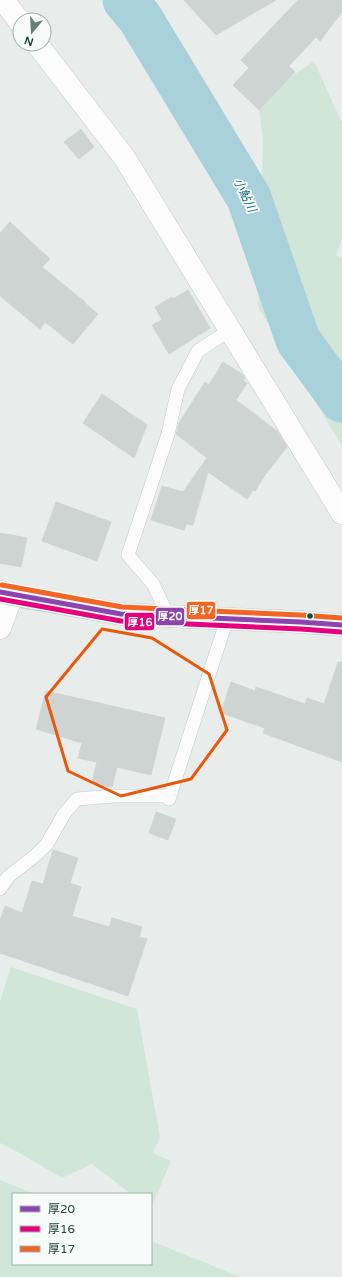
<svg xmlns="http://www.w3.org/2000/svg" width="342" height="1277" font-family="'Varela Round','Noto Sans JP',sans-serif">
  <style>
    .green { fill: #d1e6d9 }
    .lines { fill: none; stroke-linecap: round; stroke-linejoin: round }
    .river { stroke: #a8d1dc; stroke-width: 45 }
    .building { fill: #ced4d2; stroke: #d0d6d4 }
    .lane-casing { stroke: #c5cac8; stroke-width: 14 }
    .street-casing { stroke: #c5cac8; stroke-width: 23 }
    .primary-casing { stroke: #c3ccc9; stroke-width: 23 }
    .lane { stroke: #fcfcfc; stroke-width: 13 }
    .street { stroke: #fcfcfc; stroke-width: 22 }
    .primary { stroke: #cfd7d6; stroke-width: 22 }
    .bus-1-casing { stroke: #f7fbf9; stroke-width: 8 }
    .bus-2-casing { stroke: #f7fbf9; stroke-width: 8 }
    .bus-3-casing { stroke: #f7fbf9; stroke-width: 8 }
    .bus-1 { stroke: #8e44ad; stroke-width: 5 }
    .bus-2 { stroke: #e5007d; stroke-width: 5 }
    .bus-3 { stroke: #f26522; stroke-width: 5 }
    .marked { fill: none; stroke: #e8590c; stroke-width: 3; stroke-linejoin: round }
    .bus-dot { fill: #23433c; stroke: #f7fbf9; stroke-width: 1.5 }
    .labels { text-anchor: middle; stroke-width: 3.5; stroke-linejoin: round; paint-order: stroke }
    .water-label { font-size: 12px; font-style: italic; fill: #1a6982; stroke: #f7fbf9 }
    .line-badge { stroke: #f7fbf9; stroke-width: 1.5 }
    .badge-label { font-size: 11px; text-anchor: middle; font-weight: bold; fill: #fff }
  </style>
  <rect width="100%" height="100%" fill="#e8edeb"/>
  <path class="green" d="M 314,61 L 342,123 L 342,239 L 336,255 L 342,259 L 342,446 L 258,307 L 263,140 L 258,100 Z
    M 11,967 L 137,1009 L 160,1137 L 153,1153 L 171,1161 L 151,1208 L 151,1194 L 131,1194 L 92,1164 L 62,1178 L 18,1152 L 0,1143 L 0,1001 Z
    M 0,1180 L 35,1194 L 13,1194 L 13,1264 L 151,1264 L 151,1241 L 241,1277 L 0,1277 Z"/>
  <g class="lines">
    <path class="river" d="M 125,0 L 140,18 L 249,198 L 298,340 L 342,400"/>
  </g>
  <path class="building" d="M 184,0 L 276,0 L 216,35 Z
    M 298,0 L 342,0 L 342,12 L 320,41 L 316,37 L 289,66 L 295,72 L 259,110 L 233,85 L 249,68 L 241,60 Z
    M 81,129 L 94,147 L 79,159 L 64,142 Z
    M 10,222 L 50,259 L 42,267 L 85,302 L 85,303 L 98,314 L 73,344 L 45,322 L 40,329 L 0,296 L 0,233 Z
    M 188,290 L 210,328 L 169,354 L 152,325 L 162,320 L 155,307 L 172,297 L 173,299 Z
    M 223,362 L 242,374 L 245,378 L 243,381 L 247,383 L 236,400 L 278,432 L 287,447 L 265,475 L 255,491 L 253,490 L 247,499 L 208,472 L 193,525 L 186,524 L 184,530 L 151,520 L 162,486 L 183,492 L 207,458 L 176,434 L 177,431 L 179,423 L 205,382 L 209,385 Z
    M 102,394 L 147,425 L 134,458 L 83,423 Z
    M 56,502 L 111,522 L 97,561 L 42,541 Z
    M 0,533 L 27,538 L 21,567 L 0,563 Z
    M 338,662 L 342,662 L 342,762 L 263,733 L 265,728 L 221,713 L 231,682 L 255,691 L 256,687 L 305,704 L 307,698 L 324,704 Z
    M 46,691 L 165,718 L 151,775 L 117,767 L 112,787 L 92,783 L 97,762 L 78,758 L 82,743 L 36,729 Z
    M 156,812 L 176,819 L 168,840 L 149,833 Z
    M 53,850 L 78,858 L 70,883 L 81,887 L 72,916 L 109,927 L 112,918 L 142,927 L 139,937 L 147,939 L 128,996 L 0,953 L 0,921 L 5,906 L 22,913 L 32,881 L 43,884 Z"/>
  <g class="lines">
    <g class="lane-casing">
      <path id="lane" d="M 169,617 L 153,584 L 128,555 L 168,434 L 178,389 L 198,351 L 231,329
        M 169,799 L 227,619
        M 0,889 L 8,877 L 37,854 L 47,844 L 64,814 L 77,799 L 114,796 L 170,796"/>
    </g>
    <g class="street-casing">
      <path id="street" d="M 3,0 L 20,22
        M 37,44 L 124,157 L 342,513
        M 0,628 L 12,595"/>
    </g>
    <g class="primary-casing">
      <path id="primary" d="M 0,592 L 12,595 L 121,614 L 301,622 L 342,625"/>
    </g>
    <use href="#lane" class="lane"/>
    <use href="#street" class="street"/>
    <use href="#primary" class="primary"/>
    <g class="bus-1-casing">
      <path id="bus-1" d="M 0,592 L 121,614 L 301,622 L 342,625"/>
    </g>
    <g class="bus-2-casing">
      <path id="bus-2" d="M 0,599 L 121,621 L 301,629 L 341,632"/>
    </g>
    <g class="bus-3-casing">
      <path id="bus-3" d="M 2,585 L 122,607 L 301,615 L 342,618"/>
    </g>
    <use href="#bus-1" class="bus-1"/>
    <use href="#bus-2" class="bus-2"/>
    <use href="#bus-3" class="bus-3"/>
  </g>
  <path class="marked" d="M 102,629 L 152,638 L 209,674 L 227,730 L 191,779 L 121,796 L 68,771 L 46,697 Z"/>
  <circle class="bus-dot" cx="310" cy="616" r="3.5"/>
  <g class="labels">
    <g class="water-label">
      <text transform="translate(245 195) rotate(64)" y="4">小鮎川</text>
    </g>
  </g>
  <g class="line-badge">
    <rect x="186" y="601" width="30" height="19" rx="4" fill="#f26522"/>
    <rect x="155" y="607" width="30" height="19" rx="4" fill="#8e44ad"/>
    <rect x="124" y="612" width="31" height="19" rx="4" fill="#e5007d"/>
  </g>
  <g class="badge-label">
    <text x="201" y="614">厚17</text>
    <text x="170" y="620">厚20</text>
    <text x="140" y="626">厚16</text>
  </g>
  <rect x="12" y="1193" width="140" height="72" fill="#f7fbf9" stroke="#a2b1ad"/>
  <rect x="20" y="1206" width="20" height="6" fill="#8e44ad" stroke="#a2b1ad"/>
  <text x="48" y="1213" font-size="12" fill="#23433c">厚20</text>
  <rect x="20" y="1226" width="20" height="6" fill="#e5007d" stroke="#a2b1ad"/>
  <text x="48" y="1233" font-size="12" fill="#23433c">厚16</text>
  <rect x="20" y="1246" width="20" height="6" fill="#f26522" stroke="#a2b1ad"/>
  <text x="48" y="1253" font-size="12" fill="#23433c">厚17</text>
  <g transform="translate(32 32) rotate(198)"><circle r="19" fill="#f7fbf9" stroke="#a2b1ad"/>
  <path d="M0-3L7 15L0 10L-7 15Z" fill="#687e79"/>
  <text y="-6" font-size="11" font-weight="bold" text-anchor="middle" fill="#23433c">N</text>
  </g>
</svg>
